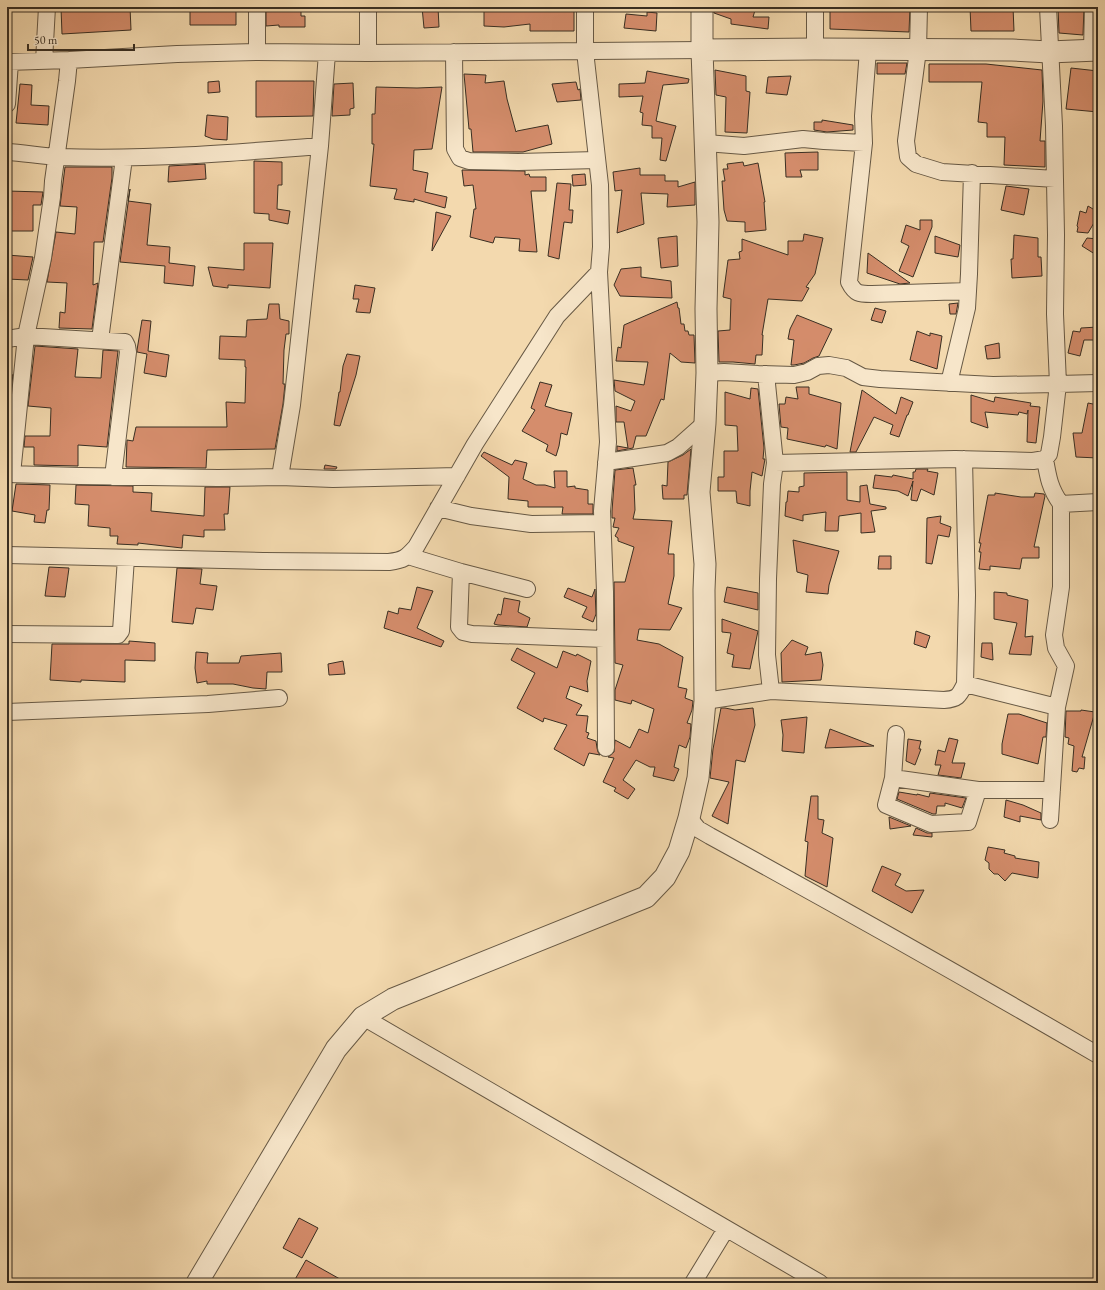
<svg xmlns="http://www.w3.org/2000/svg" width="1105" height="1290" font-family="'EB Garamond',serif">
  <style>
    .building { fill: #d58d6c; stroke: #382e22 }
    .lines { fill: none; stroke-linecap: round; stroke-linejoin: round }
    .minor-casing { stroke: #675945; stroke-width: 18 }
    .tertiary-casing { stroke: #675945; stroke-width: 23 }
    .minor { stroke: #f7e6ca; stroke-width: 16 }
    .tertiary { stroke: #f7e6ca; stroke-width: 21 }
  </style>
  <rect width="100%" height="100%" fill="#f3d9ae"/>
  <filter id="stains"><feTurbulence type="fractalNoise" baseFrequency=".005" numOctaves="4"/><feColorMatrix values="0 0 0 0 .2 0 0 0 0 .09 0 0 0 0 .02 0 0 0 .5 -.17"/></filter>
  <radialGradient id="worn" r=".72"><stop offset=".6" stop-color="#630" stop-opacity="0"/><stop offset="1" stop-color="#630" stop-opacity=".3"/></radialGradient>
  <path class="building" d="M 77,7 L 130,7 L 131,30 L 62,34 L 61,8 Z
    M 190,7 L 236,7 L 236,25 L 190,25 Z
    M 266,7 L 301,7 L 301,16 L 305,16 L 305,27 L 279,27 L 279,25 L 266,26 Z
    M 422,7 L 438,7 L 439,27 L 424,28 Z
    M 484,7 L 560,7 L 560,9 L 574,9 L 574,31 L 530,31 L 530,24 L 504,27 L 484,26 Z
    M 714,7 L 756,7 L 753,17 L 769,17 L 768,29 L 731,24 L 731,19 L 714,13 Z
    M 830,7 L 910,7 L 909,32 L 830,29 Z
    M 970,7 L 1013,7 L 1014,31 L 971,31 Z
    M 1058,7 L 1084,7 L 1083,35 L 1059,33 Z
    M 647,12 L 657,13 L 656,31 L 624,28 L 626,14 L 647,16 Z
    M 877,63 L 907,63 L 905,74 L 877,74 Z
    M 929,64 L 986,64 L 1042,70 L 1043,101 L 1040,141 L 1045,141 L 1045,167 L 1004,165 L 1005,137 L 987,137 L 987,123 L 978,122 L 982,82 L 929,82 Z
    M 1071,68 L 1098,71 L 1098,112 L 1066,109 Z
    M 715,70 L 746,76 L 746,91 L 750,92 L 747,133 L 725,132 L 726,97 L 716,95 Z
    M 647,71 L 689,79 L 688,83 L 663,85 L 656,121 L 676,126 L 666,161 L 660,160 L 662,138 L 652,138 L 652,126 L 642,125 L 643,113 L 640,112 L 643,96 L 619,97 L 619,84 L 645,83 Z
    M 464,74 L 486,75 L 485,83 L 504,81 L 507,99 L 516,132 L 517,131 L 548,125 L 552,144 L 523,152 L 473,152 L 471,129 L 469,129 Z
    M 791,76 L 787,95 L 766,93 L 768,77 Z
    M 219,81 L 220,92 L 208,93 L 208,82 Z
    M 256,81 L 314,81 L 313,116 L 256,117 Z
    M 576,82 L 578,90 L 580,89 L 581,100 L 557,102 L 552,84 Z
    M 353,83 L 354,108 L 350,109 L 350,115 L 332,116 L 334,84 Z
    M 20,84 L 32,85 L 31,105 L 49,106 L 48,125 L 16,123 Z
    M 376,87 L 417,88 L 442,87 L 432,149 L 414,150 L 413,170 L 428,173 L 425,192 L 447,197 L 445,208 L 414,199 L 414,202 L 394,199 L 397,189 L 370,186 L 374,144 L 372,144 L 372,114 L 375,114 Z
    M 207,115 L 228,117 L 227,140 L 213,139 L 205,136 Z
    M 822,120 L 853,125 L 853,130 L 827,132 L 814,130 L 814,122 L 822,122 Z
    M 818,152 L 818,170 L 800,170 L 802,177 L 786,177 L 785,153 Z
    M 254,161 L 282,162 L 282,185 L 278,185 L 277,209 L 290,211 L 288,224 L 269,220 L 269,214 L 254,213 Z
    M 743,162 L 744,166 L 758,163 L 765,202 L 764,202 L 766,230 L 745,232 L 745,222 L 727,221 L 724,210 L 722,181 L 725,181 L 723,169 L 728,169 L 727,164 Z
    M 205,164 L 206,179 L 168,182 L 169,166 Z
    M 65,167 L 112,167 L 112,178 L 103,242 L 94,242 L 93,285 L 98,283 L 92,329 L 59,328 L 60,312 L 65,313 L 67,283 L 47,282 L 56,232 L 75,234 L 77,207 L 60,206 Z
    M 640,168 L 640,175 L 665,175 L 665,181 L 678,181 L 678,187 L 695,182 L 695,205 L 667,207 L 668,194 L 641,193 L 644,224 L 617,233 L 622,190 L 615,191 L 613,172 Z
    M 462,170 L 525,171 L 525,175 L 529,174 L 530,177 L 546,177 L 546,191 L 531,191 L 537,252 L 519,251 L 520,239 L 495,237 L 493,243 L 470,237 L 474,209 L 476,209 L 473,185 L 464,186 Z
    M 585,174 L 586,185 L 573,186 L 572,175 Z
    M 557,183 L 571,184 L 569,210 L 573,210 L 572,223 L 564,222 L 559,259 L 548,256 Z
    M 1006,186 L 1029,189 L 1024,215 L 1001,210 Z
    M 130,189 L 128,201 L 151,204 L 147,245 L 170,247 L 169,263 L 195,266 L 193,286 L 164,283 L 165,266 L 120,262 Z
    M 7,191 L 43,192 L 41,205 L 33,205 L 33,231 L 7,231 Z
    M 1088,206 L 1098,212 L 1098,216 L 1088,233 L 1077,232 L 1078,227 L 1077,226 L 1080,211 L 1086,213 Z
    M 436,212 L 451,216 L 432,251 L 432,250 Z
    M 920,220 L 932,220 L 932,227 L 913,277 L 899,271 L 909,246 L 901,242 L 906,225 L 920,230 Z
    M 804,234 L 823,238 L 815,274 L 806,287 L 809,288 L 802,301 L 768,299 L 762,335 L 763,335 L 762,355 L 756,355 L 755,364 L 733,362 L 719,362 L 718,331 L 730,330 L 731,299 L 723,297 L 728,260 L 740,259 L 739,252 L 742,251 L 742,239 L 788,255 L 788,241 L 803,241 Z
    M 1014,235 L 1038,238 L 1038,257 L 1041,257 L 1042,276 L 1012,278 L 1011,259 L 1013,259 Z
    M 677,236 L 678,266 L 661,268 L 658,238 Z
    M 935,236 L 960,245 L 958,257 L 935,253 Z
    M 1087,238 L 1098,239 L 1098,256 L 1082,246 Z
    M 244,243 L 273,243 L 270,288 L 228,285 L 228,288 L 213,286 L 208,267 L 244,270 Z
    M 868,253 L 910,283 L 900,284 L 867,273 Z
    M 7,255 L 33,257 L 28,280 L 7,279 Z
    M 641,267 L 641,277 L 671,281 L 672,298 L 620,296 L 614,285 L 621,269 Z
    M 355,285 L 375,288 L 370,313 L 356,312 L 359,299 L 353,299 Z
    M 677,302 L 678,308 L 679,308 L 681,324 L 684,324 L 685,331 L 688,331 L 689,335 L 694,335 L 695,363 L 681,362 L 670,353 L 664,400 L 661,399 L 646,436 L 636,436 L 633,448 L 617,451 L 617,446 L 628,448 L 624,422 L 616,422 L 616,406 L 631,411 L 635,401 L 615,391 L 614,380 L 644,385 L 648,362 L 616,361 L 618,347 L 621,348 L 624,325 Z
    M 958,303 L 956,314 L 950,314 L 949,304 Z
    M 269,304 L 279,304 L 280,319 L 289,321 L 289,334 L 286,334 L 284,350 L 283,384 L 285,384 L 283,404 L 275,449 L 207,450 L 206,468 L 126,467 L 127,440 L 133,441 L 136,427 L 227,427 L 226,402 L 245,403 L 246,367 L 245,367 L 245,360 L 219,359 L 220,336 L 246,337 L 247,320 L 267,319 Z
    M 875,308 L 886,311 L 882,323 L 871,320 Z
    M 797,315 L 832,329 L 819,356 L 813,358 L 804,363 L 794,365 L 791,365 L 794,340 L 788,339 L 790,329 Z
    M 142,320 L 151,321 L 148,351 L 169,355 L 166,377 L 144,373 L 147,354 L 137,352 L 137,350 Z
    M 1098,327 L 1098,340 L 1084,340 L 1080,356 L 1068,353 L 1073,331 L 1080,332 L 1081,328 Z
    M 917,331 L 930,336 L 930,333 L 942,336 L 937,369 L 910,360 Z
    M 999,343 L 1000,358 L 987,359 L 985,346 Z
    M 35,346 L 78,349 L 75,377 L 101,378 L 103,350 L 118,351 L 107,447 L 78,445 L 78,466 L 34,465 L 34,447 L 24,447 L 25,436 L 50,436 L 51,408 L 28,406 Z
    M 347,354 L 360,356 L 356,375 L 340,426 L 334,425 L 339,392 L 340,392 L 343,366 Z
    M 7,374 L 13,375 L 11,388 L 7,388 Z
    M 540,382 L 552,385 L 545,406 L 558,410 L 572,413 L 567,435 L 561,433 L 559,446 L 556,456 L 546,451 L 548,445 L 522,431 L 535,410 L 531,408 Z
    M 796,387 L 809,387 L 809,394 L 841,403 L 837,449 L 826,445 L 825,447 L 787,439 L 788,428 L 781,427 L 779,404 L 785,404 L 786,397 L 798,399 Z
    M 751,388 L 758,389 L 764,448 L 763,459 L 765,459 L 762,476 L 752,472 L 750,491 L 750,506 L 737,503 L 736,491 L 718,491 L 718,477 L 724,477 L 724,451 L 738,451 L 737,426 L 725,425 L 725,392 L 750,399 Z
    M 862,390 L 896,414 L 901,397 L 913,402 L 908,415 L 907,415 L 899,437 L 890,434 L 893,425 L 874,417 L 856,452 L 850,452 Z
    M 971,395 L 994,402 L 995,397 L 1031,403 L 1030,406 L 1040,407 L 1036,443 L 1027,442 L 1028,410 L 1027,414 L 1019,412 L 1018,415 L 985,412 L 988,428 L 971,422 Z
    M 1088,403 L 1098,405 L 1098,458 L 1076,457 L 1073,433 L 1082,433 Z
    M 691,449 L 687,495 L 684,495 L 684,499 L 663,499 L 662,485 L 667,486 L 668,462 L 683,455 Z
    M 484,452 L 512,465 L 515,460 L 527,463 L 523,479 L 536,485 L 545,485 L 555,488 L 554,471 L 567,471 L 567,487 L 575,486 L 575,488 L 588,490 L 588,504 L 593,504 L 593,514 L 562,514 L 563,507 L 528,507 L 528,501 L 508,499 L 509,477 L 481,456 Z
    M 325,465 L 337,467 L 336,469 L 324,469 Z
    M 633,468 L 636,485 L 634,485 L 635,510 L 633,519 L 672,521 L 668,554 L 674,554 L 674,576 L 668,604 L 682,608 L 670,630 L 639,629 L 637,640 L 659,644 L 683,657 L 678,687 L 687,689 L 685,698 L 693,701 L 692,710 L 687,723 L 691,724 L 690,737 L 686,748 L 679,745 L 674,767 L 679,769 L 674,781 L 653,776 L 655,767 L 650,767 L 636,760 L 623,780 L 635,789 L 628,799 L 614,791 L 616,788 L 603,782 L 614,758 L 608,757 L 614,752 L 615,740 L 630,748 L 639,729 L 648,733 L 654,709 L 632,700 L 631,704 L 615,700 L 615,690 L 623,665 L 615,663 L 614,582 L 625,582 L 634,547 L 618,541 L 618,538 L 615,536 L 619,528 L 613,527 L 615,518 L 612,518 L 612,511 L 615,470 Z
    M 916,469 L 928,469 L 927,471 L 938,473 L 934,495 L 921,489 L 917,501 L 911,500 L 913,481 L 908,496 L 898,491 L 873,488 L 875,475 L 892,477 L 893,475 L 913,479 L 913,472 L 915,472 Z
    M 847,472 L 847,500 L 860,502 L 860,486 L 867,485 L 870,504 L 886,507 L 886,509 L 871,511 L 875,532 L 861,533 L 861,513 L 839,516 L 838,531 L 825,531 L 826,512 L 803,515 L 803,521 L 785,516 L 786,502 L 787,502 L 788,491 L 799,492 L 799,487 L 804,486 L 804,473 Z
    M 16,484 L 50,485 L 49,510 L 47,510 L 45,523 L 34,522 L 35,515 L 12,511 Z
    M 76,485 L 133,486 L 133,492 L 152,493 L 151,511 L 204,516 L 205,487 L 230,487 L 228,514 L 224,514 L 225,530 L 204,530 L 204,537 L 183,535 L 182,548 L 138,543 L 138,545 L 117,544 L 118,536 L 110,536 L 110,528 L 88,526 L 89,505 L 75,504 Z
    M 995,493 L 1021,497 L 1034,497 L 1035,493 L 1044,494 L 1045,496 L 1034,547 L 1039,547 L 1039,558 L 1022,558 L 1020,569 L 990,566 L 990,570 L 979,569 L 981,552 L 979,552 L 981,543 L 979,543 L 988,495 L 995,495 Z
    M 941,516 L 940,523 L 951,527 L 949,537 L 938,535 L 932,564 L 926,563 L 927,518 Z
    M 793,540 L 839,551 L 829,585 L 828,594 L 806,592 L 808,575 L 797,572 Z
    M 879,556 L 891,556 L 891,569 L 878,569 Z
    M 49,567 L 69,568 L 65,597 L 45,596 Z
    M 177,568 L 202,569 L 200,584 L 217,586 L 213,610 L 196,608 L 193,624 L 172,622 Z
    M 417,587 L 433,591 L 417,628 L 444,641 L 441,647 L 384,628 L 388,611 L 398,614 L 399,608 L 411,610 Z
    M 727,587 L 758,593 L 758,610 L 724,602 Z
    M 568,588 L 592,597 L 595,589 L 596,614 L 593,622 L 582,617 L 587,607 L 564,597 Z
    M 994,592 L 1007,593 L 1007,595 L 1028,600 L 1025,637 L 1033,636 L 1031,655 L 1009,654 L 1017,623 L 994,619 Z
    M 504,598 L 520,601 L 518,612 L 530,618 L 527,627 L 498,625 L 494,624 L 498,614 L 501,615 Z
    M 722,619 L 758,631 L 750,669 L 732,667 L 734,655 L 727,653 L 731,633 L 722,632 Z
    M 916,631 L 930,636 L 926,648 L 914,644 Z
    M 792,640 L 808,647 L 805,655 L 821,652 L 823,665 L 821,680 L 782,682 L 781,653 Z
    M 129,641 L 155,643 L 155,661 L 125,660 L 125,682 L 81,680 L 81,682 L 50,680 L 52,644 L 129,644 Z
    M 982,643 L 992,643 L 993,660 L 981,657 Z
    M 517,648 L 557,668 L 563,651 L 576,656 L 577,654 L 591,661 L 587,681 L 588,692 L 570,686 L 566,698 L 582,705 L 576,715 L 588,716 L 586,732 L 589,733 L 587,738 L 596,741 L 597,748 L 598,752 L 600,755 L 589,753 L 584,766 L 554,749 L 567,725 L 544,718 L 543,722 L 517,708 L 535,673 L 511,660 Z
    M 196,652 L 208,653 L 207,663 L 239,663 L 241,656 L 281,653 L 282,672 L 267,672 L 266,689 L 253,688 L 233,684 L 207,684 L 207,681 L 197,683 L 195,668 Z
    M 343,661 L 345,674 L 329,675 L 328,664 Z
    M 721,708 L 725,708 L 735,710 L 753,708 L 755,725 L 745,762 L 736,760 L 728,824 L 712,816 L 729,782 L 710,778 L 713,749 Z
    M 1081,710 L 1095,712 L 1082,757 L 1085,757 L 1084,769 L 1079,768 L 1077,772 L 1072,771 L 1074,746 L 1068,744 L 1069,738 L 1065,737 L 1066,711 L 1081,711 Z
    M 1008,714 L 1019,714 L 1047,723 L 1046,737 L 1043,737 L 1038,764 L 1002,754 L 1002,744 Z
    M 807,717 L 804,753 L 782,751 L 783,735 L 781,720 Z
    M 830,729 L 874,746 L 825,748 Z
    M 949,738 L 958,740 L 952,763 L 965,763 L 961,778 L 938,775 L 941,765 L 935,765 L 938,750 L 945,752 Z
    M 908,739 L 921,741 L 919,749 L 921,749 L 915,765 L 906,761 Z
    M 899,792 L 917,795 L 917,794 L 929,797 L 930,793 L 966,798 L 962,808 L 945,803 L 945,806 L 937,806 L 936,814 L 933,814 L 897,799 Z
    M 811,796 L 818,796 L 818,819 L 824,820 L 822,833 L 833,838 L 827,887 L 805,876 L 808,842 L 805,841 Z
    M 1006,800 L 1023,805 L 1041,813 L 1041,820 L 1020,816 L 1020,822 L 1004,817 Z
    M 889,817 L 911,826 L 890,829 Z
    M 916,828 L 927,833 L 932,833 L 932,837 L 913,835 Z
    M 988,847 L 1005,850 L 1004,853 L 1015,856 L 1015,858 L 1039,862 L 1038,878 L 1012,873 L 1005,881 L 998,874 L 994,874 L 989,869 L 989,863 L 985,860 Z
    M 882,866 L 901,874 L 895,885 L 906,891 L 924,890 L 912,913 L 872,891 Z
    M 299,1218 L 318,1228 L 302,1258 L 283,1248 Z
    M 306,1260 L 347,1283 L 293,1283 Z"/>
  <g class="lines">
    <g class="minor-casing">
      <path id="minor" d="M 257,7 L 257,52
        M 368,7 L 368,53
        M 585,7 L 585,51 L 600,185 L 601,247 L 599,272 L 608,442 L 602,511 L 605,592 L 606,748
        M 919,7 L 918,50 L 906,141 L 908,157 L 916,164 L 942,172 L 1055,179
        M 815,49 L 815,7
        M 1092,50 L 1093,7
        M 454,52 L 455,149 L 460,158 L 469,161 L 518,162 L 597,160
        M 44,61 L 47,7
        M 7,62 L 69,60 L 177,54 L 257,52 L 368,53 L 702,50
        M 7,104 L 10,62
        M 706,143 L 744,146 L 803,139 L 824,141 L 864,143 L 863,116 L 868,50
        M 864,143 L 849,282 C 855,294 859,294 872,294 L 968,291
        M 7,152 C 24,153 41,156 59,157 C 146,160 233,153 320,146
        M 7,339 L 26,336 L 125,342 L 127,346 L 128,352 L 113,477
        M 100,340 L 124,158
        M 707,373 L 724,372 L 758,374 L 794,375 L 807,372 L 818,366 L 829,365 L 846,368 L 863,377 L 880,379 L 993,385 L 1058,384 L 1055,314 L 1056,235 L 1054,126 L 1048,7
        M 949,383 L 967,308 L 969,274 L 972,173
        M 1045,459 C 1048,477 1050,489 1061,504 L 1098,502
        M 606,462 L 667,453 L 678,447 L 705,423
        M 775,463 L 955,459 L 1033,461 L 1045,459 L 1049,454 L 1052,437 L 1058,384 L 1098,383
        M 7,474 L 80,476 L 218,478 L 280,477 L 333,479 L 457,476
        M 12,474 L 26,336 L 43,258 L 52,197 L 53,181 L 67,81 L 69,60
        M 280,477 L 292,405 L 320,146 L 327,53
        M 438,508 L 471,516 L 531,524 L 602,523
        M 7,555 L 263,561 L 389,562 C 404,560 406,558 416,547 L 475,444 L 557,316 L 599,272
        M 408,556 L 461,572 L 527,589
        M 461,572 L 459,627 L 463,632 L 472,634 L 604,639
        M 7,634 L 118,635 L 121,631 L 126,558
        M 965,684 L 1057,707 L 1066,666 L 1056,648 L 1054,635 L 1061,587 L 1061,504
        M 771,691 L 944,700 C 958,699 959,696 965,684 L 967,595 L 964,459
        M 705,701 L 771,691 L 767,655 L 768,579 L 772,484 L 775,463 L 766,374
        M 7,712 L 208,704 L 279,698
        M 893,778 L 896,734
        M 978,790 L 968,822 L 931,824 L 886,805 L 893,778 L 978,790 L 1052,790
        M 689,818 L 698,829 L 710,836 C 840,907 969,980 1098,1055
        M 1050,820 L 1057,707
        M 363,1017 L 820,1283
        M 693,1283 L 726,1229"/>
    </g>
    <g class="tertiary-casing">
      <path id="tertiary" d="M 702,7 L 702,50 L 815,49 L 1012,50 L 1049,52 L 1098,50
        M 197,1283 L 336,1049 L 363,1017 L 393,999 L 646,897 L 665,877 L 679,851 L 689,818 L 698,778 L 705,701 L 704,590 L 705,564 L 699,492 L 705,423 L 707,373 L 706,309 L 708,222 L 702,50"/>
    </g>
    <use href="#minor" class="minor"/>
    <use href="#tertiary" class="tertiary"/>
  </g>
  <rect width="1105" height="1290" fill="none" stroke="#f3d9ae" stroke-width="24"/>
  <rect x="8" y="8" width="1089" height="1274" fill="none" stroke="#382e22" stroke-width="2"/>
  <rect x="12" y="12" width="1081" height="1266" fill="none" stroke="#382e22"/>
  <path d="M28 44v6h106v-6" fill="none" stroke="#382e22" stroke-width="2"/>
  <text x="34" y="44" font-size="12" fill="#382e22" stroke="#f7e6ca" stroke-width="3" paint-order="stroke">50 m</text>
  <rect width="100%" height="100%" filter="url(#stains)"/>
  <rect width="100%" height="100%" fill="url(#worn)"/>
</svg>
